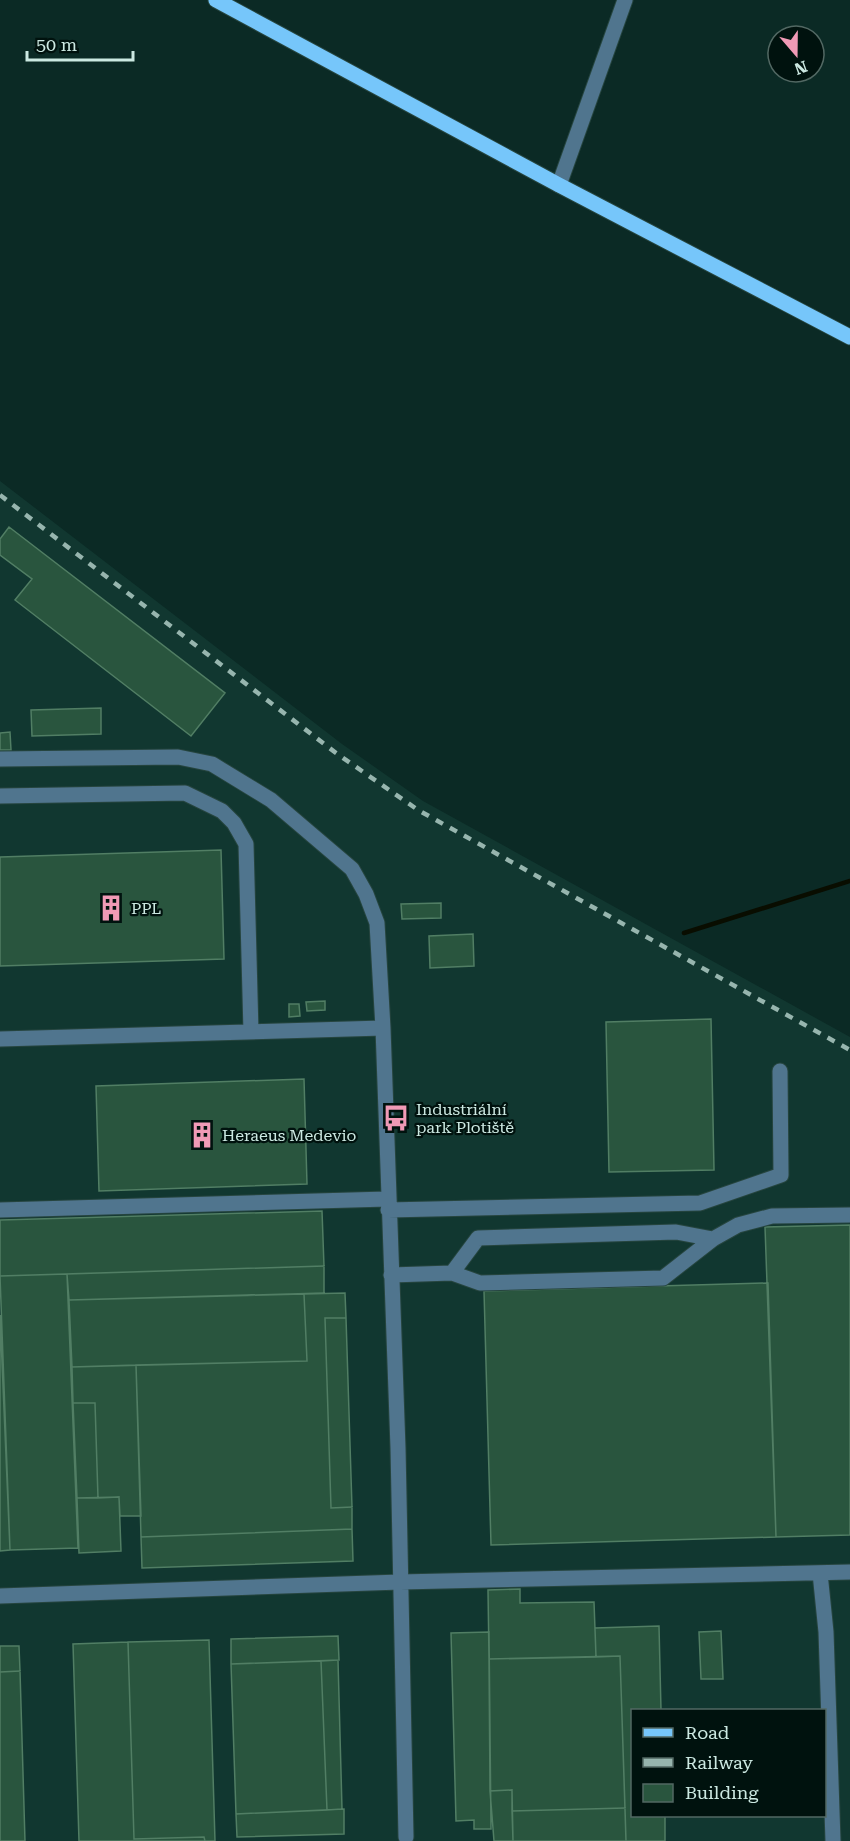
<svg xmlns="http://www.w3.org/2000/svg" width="850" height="1841" font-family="'Roboto Serif',serif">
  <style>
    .built { fill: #113730; fill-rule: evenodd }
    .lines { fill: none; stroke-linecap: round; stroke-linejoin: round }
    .stream { stroke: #090d00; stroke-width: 4.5 }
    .building { fill: #29553e; stroke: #517e64; stroke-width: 1.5 }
    .minor-casing { stroke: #26453f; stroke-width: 17 }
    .major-casing { stroke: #26453f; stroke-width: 17 }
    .minor { stroke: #50758e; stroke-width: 15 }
    .major { stroke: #76c6fa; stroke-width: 15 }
    .rail { stroke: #97b5ae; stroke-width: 4.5; stroke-dasharray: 8 8; stroke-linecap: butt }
    .labels { text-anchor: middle; stroke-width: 4.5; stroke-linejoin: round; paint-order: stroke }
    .poi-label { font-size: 16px; fill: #cce9e2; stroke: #00120e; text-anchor: start }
  </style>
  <rect width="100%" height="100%" fill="#0b2a25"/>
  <path class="built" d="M 0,481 L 342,744 L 423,801 L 850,1037 L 850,1841 L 0,1841 ZM 632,1710 L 824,1710 L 824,1816 L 632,1816 Z"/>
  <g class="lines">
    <path class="stream" d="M 684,933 L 850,881"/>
  </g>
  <path class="building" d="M 9,527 L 225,693 L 191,736 L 15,600 L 32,579 L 0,555 L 0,539 Z
    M 101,708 L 101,734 L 32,736 L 31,710 Z
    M 10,732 L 11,750 L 0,750 L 0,733 Z
    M 221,850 L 224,959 L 0,966 L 0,857 Z
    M 441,903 L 441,918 L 402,919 L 401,904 Z
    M 473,934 L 474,966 L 430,968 L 429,936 Z
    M 325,1001 L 325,1010 L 307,1011 L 306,1002 Z
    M 289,1004 L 299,1004 L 300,1016 L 289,1017 Z
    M 711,1019 L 714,1170 L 609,1172 L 606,1022 Z
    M 304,1079 L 307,1184 L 99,1191 L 96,1086 Z
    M 322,1211 L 324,1266 L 0,1276 L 0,1220 Z
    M 850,1225 L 850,1535 L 776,1537 L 765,1227 Z
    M 324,1266 L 324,1293 L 69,1300 L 67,1274 Z
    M 67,1274 L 78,1548 L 10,1550 L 0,1276 Z
    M 768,1283 L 776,1537 L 491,1545 L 484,1291 Z
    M 345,1293 L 346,1318 L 325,1318 L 331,1508 L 352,1507 L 352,1529 L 141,1537 L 136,1365 L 307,1361 L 304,1294 Z
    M 304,1294 L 307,1361 L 72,1367 L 69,1300 Z
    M 0,1315 L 10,1550 L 0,1551 Z
    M 325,1318 L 346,1318 L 352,1507 L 331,1508 Z
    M 136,1365 L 141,1516 L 120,1516 L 119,1497 L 98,1498 L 95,1403 L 73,1403 L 72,1367 Z
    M 73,1403 L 95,1403 L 98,1498 L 77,1498 Z
    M 119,1497 L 121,1551 L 79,1553 L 77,1498 Z
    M 352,1529 L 353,1561 L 142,1568 L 141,1537 Z
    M 520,1589 L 520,1603 L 594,1602 L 596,1657 L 489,1659 L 488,1590 Z
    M 659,1626 L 661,1710 L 632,1710 L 632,1816 L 665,1816 L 665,1841 L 626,1841 L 620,1656 L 596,1657 L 595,1628 Z
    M 721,1631 L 723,1679 L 701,1679 L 699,1632 Z
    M 489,1632 L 491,1829 L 474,1829 L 474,1820 L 456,1821 L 451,1633 Z
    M 338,1636 L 339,1660 L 231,1664 L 231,1639 Z
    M 209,1640 L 215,1841 L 205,1841 L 204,1837 L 134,1839 L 128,1642 Z
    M 128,1642 L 134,1839 L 204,1837 L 205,1841 L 79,1841 L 73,1644 Z
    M 0,1646 L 19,1646 L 20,1671 L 0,1672 Z
    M 620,1656 L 625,1808 L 512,1811 L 512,1790 L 490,1791 L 489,1659 Z
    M 338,1660 L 342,1809 L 327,1810 L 321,1661 Z
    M 321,1661 L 327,1810 L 236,1814 L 231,1664 Z
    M 20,1671 L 25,1841 L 0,1841 L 0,1672 Z
    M 512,1790 L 513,1841 L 494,1841 L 490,1791 Z
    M 625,1808 L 626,1841 L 513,1841 L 512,1811 Z
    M 344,1809 L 344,1834 L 237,1837 L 236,1814 Z"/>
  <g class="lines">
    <g class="minor-casing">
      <path id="minor" d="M 559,185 L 625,0
        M 0,759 L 178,757 L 212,764 L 271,800 L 352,869 L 366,894 L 377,923 L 383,1028 L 398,1448 L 406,1837
        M 0,796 L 185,793 L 222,811 L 234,823 L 246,844 L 251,1032
        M 0,1039 L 383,1028
        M 0,1210 L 387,1199
        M 388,1210 L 700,1203 L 781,1175 L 780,1071
        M 452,1273 L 478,1238 L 676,1232 L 713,1239
        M 391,1275 L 452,1273 L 480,1283 L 663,1278 L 713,1239 L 738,1225 L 772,1216 L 850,1215
        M 820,1573 L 826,1632 L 833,1841
        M 0,1596 L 400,1582 L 850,1572"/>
    </g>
    <g class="major-casing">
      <path id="major" d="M 216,0 L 559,185 L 850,337"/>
    </g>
    <use href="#minor" class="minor"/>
    <use href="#major" class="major"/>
    <path class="rail" d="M 0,495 L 336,753 L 418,810 L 850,1050"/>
  </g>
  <defs>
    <g id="building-bare" transform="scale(2.07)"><path d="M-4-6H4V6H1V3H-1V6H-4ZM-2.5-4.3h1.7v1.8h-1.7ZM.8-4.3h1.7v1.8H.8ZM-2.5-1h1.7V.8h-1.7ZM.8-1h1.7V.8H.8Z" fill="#f09ab6" stroke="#00120e" stroke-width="2.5" paint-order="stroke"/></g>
    <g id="bus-bare" transform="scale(2.07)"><path d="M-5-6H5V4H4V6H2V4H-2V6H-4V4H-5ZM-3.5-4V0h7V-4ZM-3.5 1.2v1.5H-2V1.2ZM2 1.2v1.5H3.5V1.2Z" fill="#f09ab6" stroke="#00120e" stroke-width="2.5" paint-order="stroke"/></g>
  </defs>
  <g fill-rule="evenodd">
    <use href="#building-bare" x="111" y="908"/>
    <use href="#bus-bare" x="396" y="1118"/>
    <use href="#building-bare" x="202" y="1135"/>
  </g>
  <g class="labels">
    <g class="poi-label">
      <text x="131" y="914">PPL</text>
      <text x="416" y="1115">Industriální<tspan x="416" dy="18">park Plotiště</tspan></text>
      <text x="222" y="1141">Heraeus Medevio</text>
    </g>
  </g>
  <rect x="631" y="1709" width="195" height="108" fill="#00120e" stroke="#526863" stroke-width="1.5"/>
  <rect x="643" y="1728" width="30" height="9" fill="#76c6fa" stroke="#526863" stroke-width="1.5"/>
  <text x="685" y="1739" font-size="18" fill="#cce9e2">Road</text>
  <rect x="643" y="1758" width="30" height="9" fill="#97b5ae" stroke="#526863" stroke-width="1.5"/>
  <text x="685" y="1769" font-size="18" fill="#cce9e2">Railway</text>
  <rect x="643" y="1784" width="30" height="18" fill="#29553e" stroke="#526863" stroke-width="1.5"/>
  <text x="685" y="1799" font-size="18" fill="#cce9e2">Building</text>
  <g transform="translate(796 54) rotate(160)"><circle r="28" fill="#00120e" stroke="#526863" stroke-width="1.5"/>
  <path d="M0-4.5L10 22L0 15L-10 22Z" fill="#f09ab6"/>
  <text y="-9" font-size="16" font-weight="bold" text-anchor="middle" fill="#cce9e2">N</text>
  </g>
  <path d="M27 51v9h106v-9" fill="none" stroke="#cce9e2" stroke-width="3"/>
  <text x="36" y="51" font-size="18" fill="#cce9e2" stroke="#00120e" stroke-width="4.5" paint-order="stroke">50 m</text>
</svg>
